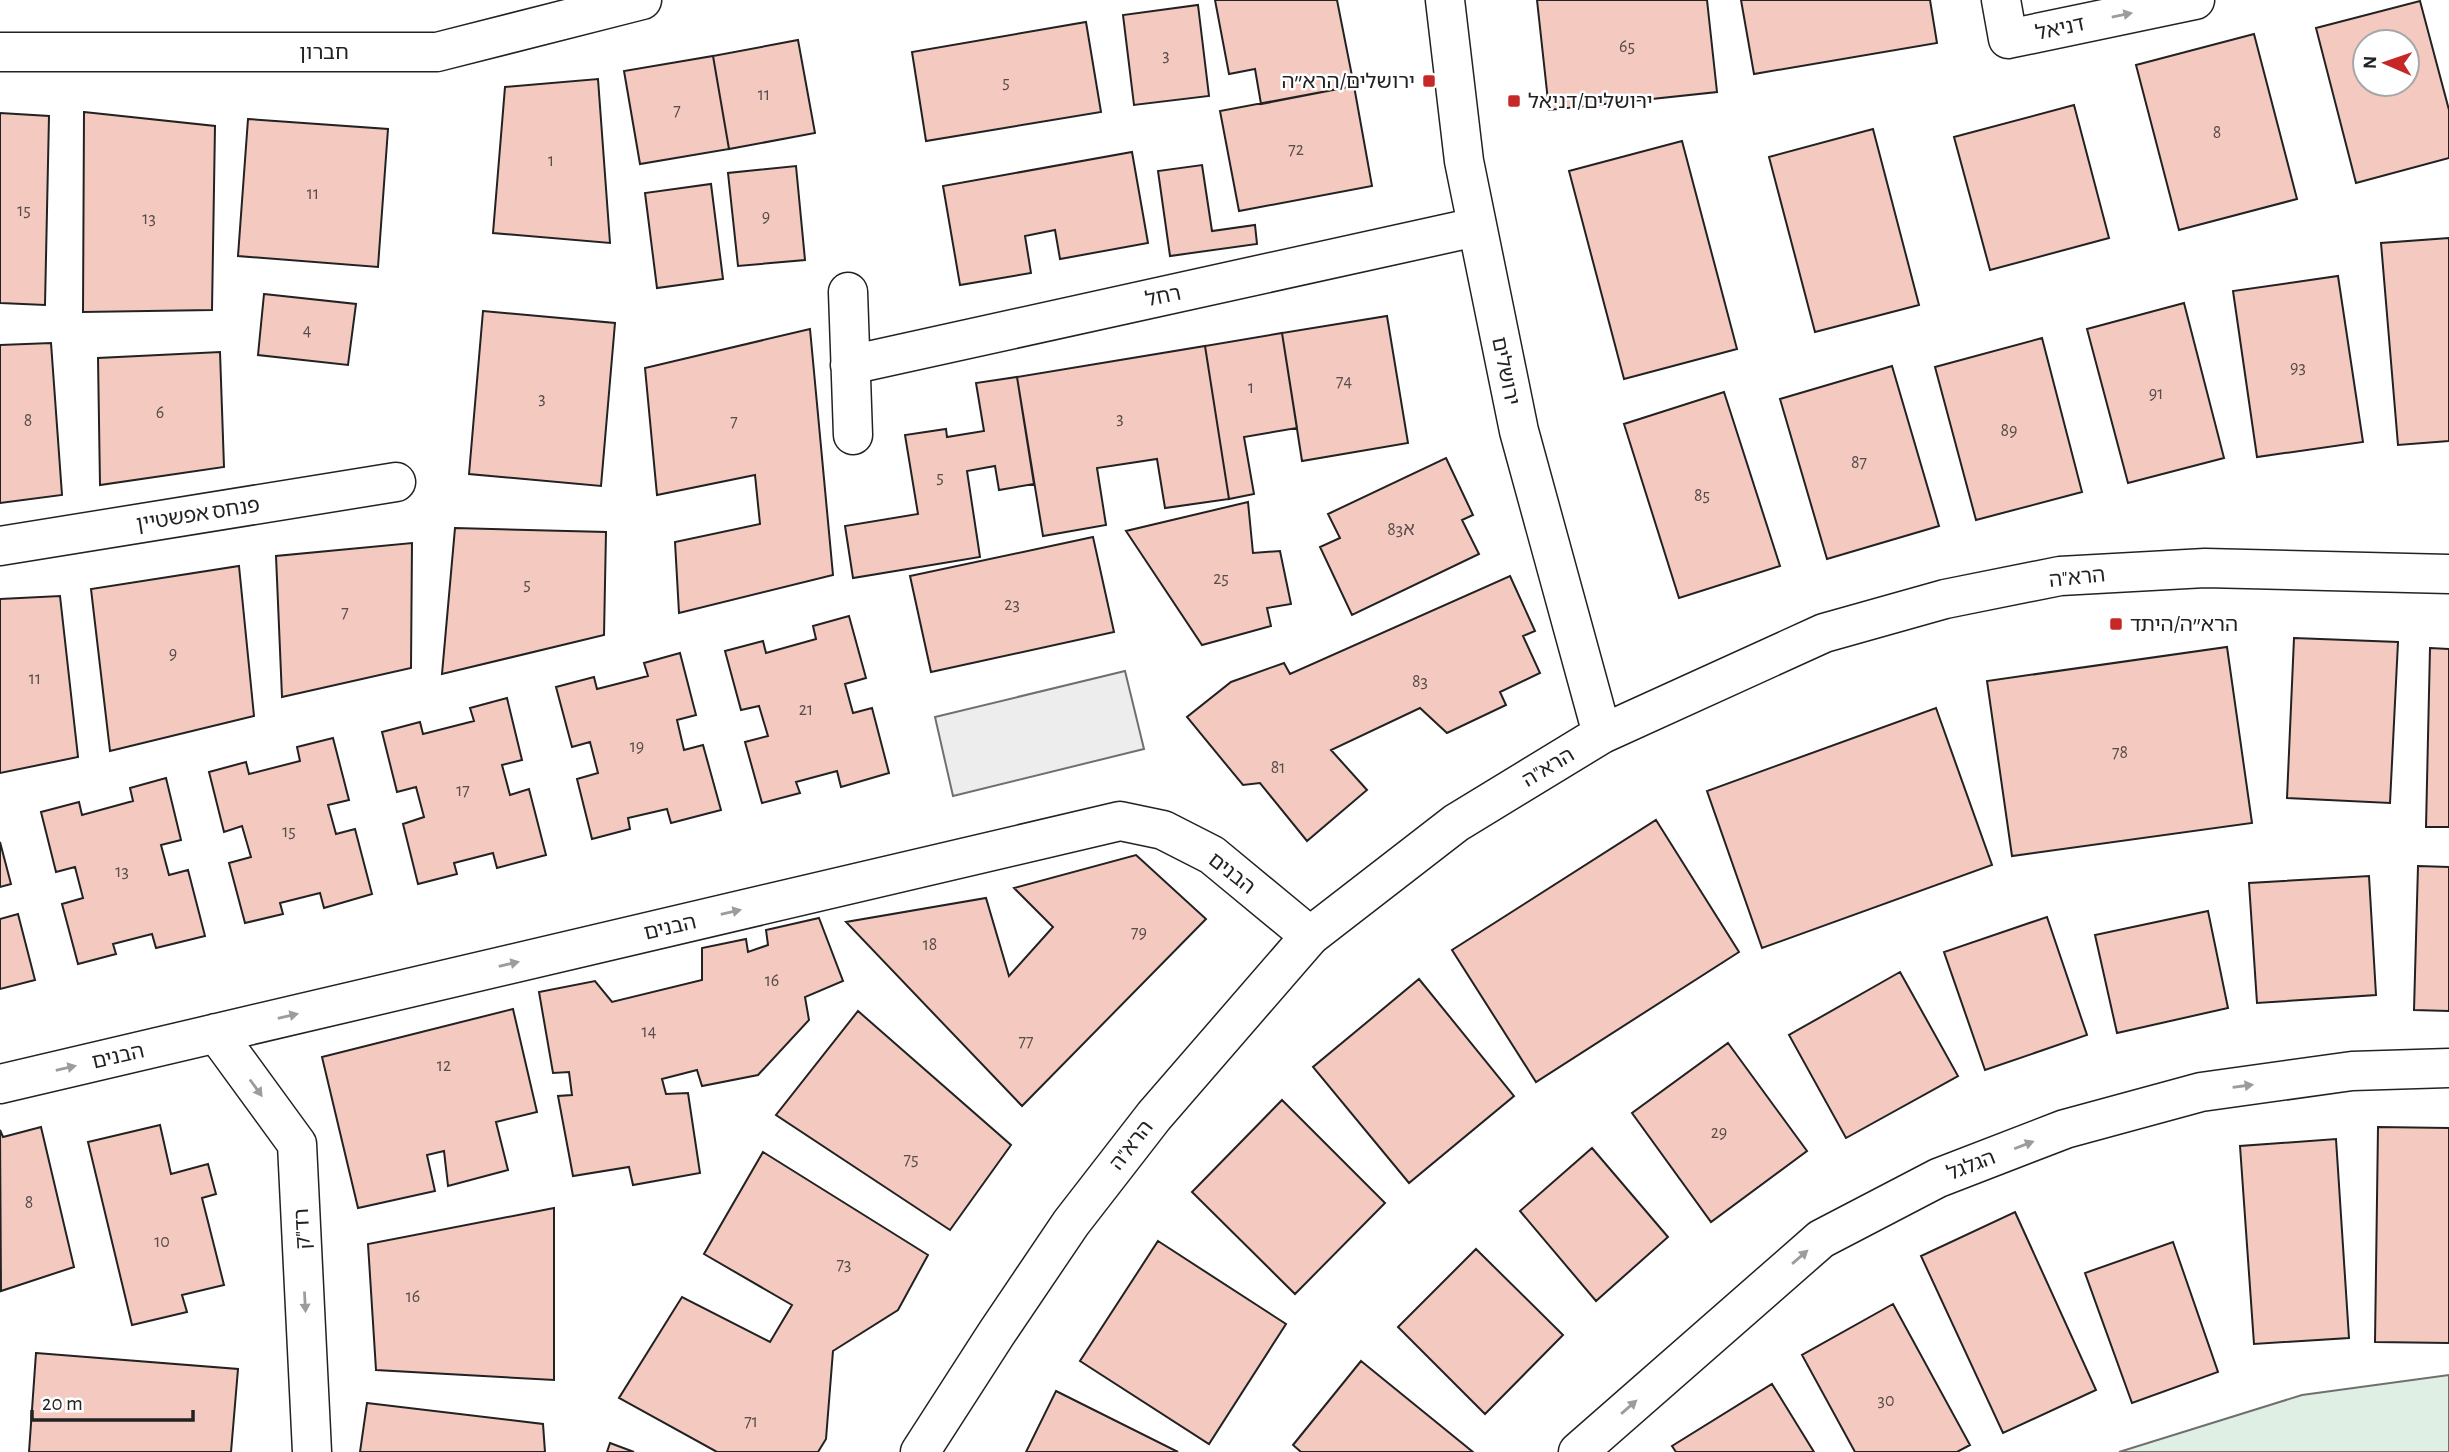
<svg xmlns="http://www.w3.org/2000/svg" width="2449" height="1452" font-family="'Alegreya Sans','Noto Sans Hebrew',sans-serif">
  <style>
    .green { fill: #e0efe3; stroke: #6f6f6f; stroke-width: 2 }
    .parking { fill: #ededed; stroke: #6f6f6f; stroke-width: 2 }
    .building { fill: #f3c9c0; stroke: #222; stroke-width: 2; fill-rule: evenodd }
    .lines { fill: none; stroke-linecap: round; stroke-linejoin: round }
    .minor-casing { stroke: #222; stroke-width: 41 }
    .tertiary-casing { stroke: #222; stroke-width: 41 }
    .minor { stroke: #fff; stroke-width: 38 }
    .tertiary { stroke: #fff; stroke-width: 38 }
    .oneway { fill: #9c9c9c }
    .poi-dot { fill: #c62828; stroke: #fff; stroke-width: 2.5 }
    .labels { text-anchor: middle; stroke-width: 5; stroke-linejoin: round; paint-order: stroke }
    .number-label { font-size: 18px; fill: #564c4a }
    .street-label { font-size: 21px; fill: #222; stroke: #fff }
    .poi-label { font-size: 21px; fill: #222; stroke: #fff; text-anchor: start }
  </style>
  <rect width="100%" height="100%" fill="#fff"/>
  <path class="green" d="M 2449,1375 L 2449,1452 L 2119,1452 L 2302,1395 Z"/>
  <path class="parking" d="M 1125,671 L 1144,749 L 953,796 L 935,717 Z"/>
  <path class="building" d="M 1215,0 L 1337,0 L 1354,86 L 1261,104 L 1255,69 L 1229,74 Z
    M 1537,0 L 1707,0 L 1717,92 L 1549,110 Z
    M 1741,0 L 1930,0 L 1937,43 L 1754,74 Z
    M 2420,1 L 2449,110 L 2449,158 L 2356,183 L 2316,28 ZM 2365,42 L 2407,42 L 2407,84 L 2365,84 Z
    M 1198,5 L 1209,96 L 1134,105 L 1123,15 Z
    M 1086,22 L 1101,112 L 926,141 L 912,52 Z
    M 2254,34 L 2297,199 L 2179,230 L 2136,65 Z
    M 798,40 L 815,133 L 729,149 L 713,56 Z
    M 713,56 L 729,149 L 640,164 L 624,71 Z
    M 598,79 L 610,243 L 493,233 L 505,87 Z
    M 1354,86 L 1372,186 L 1239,211 L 1220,111 Z
    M 2074,105 L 2109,238 L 1990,270 L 1954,137 Z
    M 84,112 L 215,126 L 212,310 L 83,312 Z
    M 0,113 L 49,116 L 45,305 L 0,303 Z
    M 248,119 L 388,129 L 378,267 L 238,256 Z
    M 1873,129 L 1919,305 L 1815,332 L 1769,157 Z
    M 1682,141 L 1737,349 L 1624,379 L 1569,171 Z
    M 1132,152 L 1148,243 L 1060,259 L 1055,230 L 1025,236 L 1031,273 L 960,285 L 943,186 Z
    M 1202,165 L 1212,231 L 1255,225 L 1257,244 L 1170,256 L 1158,171 Z
    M 796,166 L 805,260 L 738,266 L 728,173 Z
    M 711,184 L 723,279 L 657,288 L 645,193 Z
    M 2449,238 L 2449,441 L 2398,445 L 2381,243 Z
    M 2338,276 L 2363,442 L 2257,457 L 2233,291 Z
    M 264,294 L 356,304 L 348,365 L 258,355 Z
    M 2184,303 L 2224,458 L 2128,483 L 2087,329 Z
    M 483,311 L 615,323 L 601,486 L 469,474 Z
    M 1387,316 L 1408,443 L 1302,461 L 1282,333 Z
    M 810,329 L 833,575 L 679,613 L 675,542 L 760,524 L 755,475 L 657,495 L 645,368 Z
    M 1282,333 L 1297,428 L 1244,437 L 1254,494 L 1229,499 L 1205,346 Z
    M 2042,338 L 2082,492 L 1976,520 L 1935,367 Z
    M 51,343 L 62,495 L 0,503 L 0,345 Z
    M 1205,346 L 1229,499 L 1165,508 L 1157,459 L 1097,468 L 1106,525 L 1043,536 L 1017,377 Z
    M 220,352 L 224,467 L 100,485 L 98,358 Z
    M 1892,366 L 1939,526 L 1827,559 L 1780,399 Z
    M 1017,377 L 1034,484 L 999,490 L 995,466 L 967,471 L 980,557 L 853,578 L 845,526 L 918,514 L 905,435 L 946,429 L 947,437 L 984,431 L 976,383 Z
    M 1724,392 L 1780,566 L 1679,598 L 1624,424 Z
    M 1446,458 L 1473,515 L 1462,520 L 1479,554 L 1352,615 L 1320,547 L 1340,538 L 1328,514 Z
    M 1248,502 L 1253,553 L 1280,551 L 1291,604 L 1267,608 L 1271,626 L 1202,645 L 1126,531 Z
    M 455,528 L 606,532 L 604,635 L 442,674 Z
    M 1093,537 L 1114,632 L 931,672 L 910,576 Z
    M 412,543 L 411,668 L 282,697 L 276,556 Z
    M 239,566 L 254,716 L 110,751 L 91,589 Z
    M 1510,576 L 1535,631 L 1523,636 L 1540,673 L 1500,692 L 1506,705 L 1447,733 L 1420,708 L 1331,750 L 1367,790 L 1307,841 L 1260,783 L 1243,785 L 1187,717 L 1231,682 L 1284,663 L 1290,674 Z
    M 60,596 L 78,757 L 0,773 L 0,599 Z
    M 849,616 L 866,678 L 845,684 L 853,713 L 872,708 L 889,773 L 841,787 L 837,771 L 796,782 L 800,793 L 762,803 L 745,742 L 768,736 L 759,706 L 741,710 L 725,651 L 763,641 L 766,653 L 816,639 L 813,626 Z
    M 2294,638 L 2398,642 L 2390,803 L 2287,798 Z
    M 2227,647 L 2252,823 L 2012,856 L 1987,681 Z
    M 2430,648 L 2449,649 L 2449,827 L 2426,827 Z
    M 680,653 L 696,715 L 677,720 L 684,750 L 703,745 L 721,810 L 671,823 L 667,809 L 628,818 L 630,829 L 592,839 L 577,779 L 598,773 L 590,742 L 572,747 L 556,687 L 594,677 L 597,689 L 648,676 L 644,663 Z
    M 507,698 L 522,760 L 502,765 L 510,795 L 529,789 L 546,855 L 497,868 L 493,853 L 454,863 L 457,874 L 418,884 L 403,824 L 424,817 L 416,787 L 397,792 L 382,732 L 420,722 L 423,734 L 474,721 L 470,708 Z
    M 1936,708 L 1992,865 L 1762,948 L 1707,791 Z
    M 333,738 L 349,800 L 328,805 L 336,834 L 355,829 L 372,894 L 324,908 L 320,893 L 280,903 L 283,914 L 245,923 L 229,863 L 251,857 L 242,826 L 224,832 L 209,772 L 246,762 L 249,774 L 300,761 L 297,747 Z
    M 166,778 L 181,840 L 161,845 L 169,875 L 188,870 L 205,936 L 156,948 L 152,934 L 113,944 L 116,954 L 78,964 L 62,904 L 83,898 L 75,867 L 56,872 L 41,812 L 79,802 L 82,815 L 133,801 L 130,788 Z
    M 1656,820 L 1739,952 L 1536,1082 L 1452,950 Z
    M 0,842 L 11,884 L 0,887 Z
    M 1136,855 L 1206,919 L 1022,1106 L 846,922 L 986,898 L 1009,976 L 1053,927 L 1014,888 Z
    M 2418,866 L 2449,867 L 2449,1011 L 2414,1010 Z
    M 2369,876 L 2376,995 L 2257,1003 L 2249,883 Z
    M 2208,911 L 2228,1008 L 2117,1033 L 2095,935 Z
    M 18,914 L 35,980 L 0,989 L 0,919 Z
    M 2047,917 L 2087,1035 L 1985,1070 L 1944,952 Z
    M 819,918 L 843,981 L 805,997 L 809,1020 L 758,1075 L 702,1086 L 697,1070 L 662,1079 L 666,1094 L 688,1093 L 700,1173 L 633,1185 L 629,1167 L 573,1176 L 558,1096 L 572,1095 L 569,1072 L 553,1073 L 539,992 L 595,981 L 612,1002 L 702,980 L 702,948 L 746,939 L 748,952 L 768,945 L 766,930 Z
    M 1900,972 L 1958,1076 L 1846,1138 L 1789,1035 Z
    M 1419,979 L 1514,1096 L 1409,1183 L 1313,1067 Z
    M 513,1009 L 537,1112 L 496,1122 L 508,1170 L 448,1186 L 444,1151 L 427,1155 L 435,1191 L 358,1208 L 322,1057 Z
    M 858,1011 L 1011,1145 L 950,1230 L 776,1115 Z
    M 1728,1043 L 1807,1151 L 1711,1222 L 1632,1113 Z
    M 1282,1100 L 1385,1203 L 1295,1294 L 1192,1192 Z
    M 160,1125 L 171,1174 L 208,1164 L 216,1194 L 202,1198 L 224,1285 L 182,1295 L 187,1312 L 132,1325 L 88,1142 Z
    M 41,1127 L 74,1267 L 1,1291 L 0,1130 L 3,1137 Z
    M 2378,1127 L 2449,1128 L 2449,1343 L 2375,1342 Z
    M 2336,1139 L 2349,1338 L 2254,1344 L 2240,1146 Z
    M 1592,1148 L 1668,1237 L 1596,1301 L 1520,1211 Z
    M 763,1152 L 928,1255 L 898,1310 L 833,1351 L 826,1439 L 818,1452 L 717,1452 L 619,1398 L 682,1297 L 770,1342 L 792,1305 L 704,1254 Z
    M 554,1208 L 554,1380 L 376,1370 L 368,1244 Z
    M 2015,1212 L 2096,1390 L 2003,1433 L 1921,1256 Z
    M 1158,1241 L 1286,1324 L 1209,1444 L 1080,1361 Z
    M 2173,1242 L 2218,1372 L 2132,1403 L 2085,1273 Z
    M 1476,1249 L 1563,1335 L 1485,1414 L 1398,1327 Z
    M 1893,1304 L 1970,1445 L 1957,1452 L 1855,1452 L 1802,1355 Z
    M 36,1353 L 238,1369 L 231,1452 L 29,1452 Z
    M 1361,1361 L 1473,1452 L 1301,1452 L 1293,1445 Z
    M 1772,1384 L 1814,1452 L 1676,1452 L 1672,1446 Z
    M 1056,1391 L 1178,1452 L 1026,1452 Z
    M 367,1403 L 543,1424 L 545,1452 L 360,1452 Z
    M 610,1443 L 634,1452 L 607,1452 Z"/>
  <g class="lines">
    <g class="minor-casing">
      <path id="minor" d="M 2001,0 L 2008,39 L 2195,0
        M 0,52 L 437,52 L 642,0
        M 848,292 L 853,435
        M 850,365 L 1476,227
        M 0,546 L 396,482
        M 216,1033 L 297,1144 L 312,1452
        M 0,1084 L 1120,821 L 1163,830 L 1212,855 L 1310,936
        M 1578,1452 L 1821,1239 L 1938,1178 L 2065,1129 L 2201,1092 L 2352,1071 L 2449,1068"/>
    </g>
    <g class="tertiary-casing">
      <path id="tertiary" d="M 1445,0 L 1464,161 L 1519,431 L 1602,734
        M 920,1452 L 996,1334 L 1071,1223 L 1154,1116 L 1310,936 L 1456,823 L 1602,734 L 1824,633 L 1945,599 L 2060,576 L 2205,568 L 2449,574"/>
    </g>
    <use href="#minor" class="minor"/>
    <use href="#tertiary" class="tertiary"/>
  </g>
  <defs><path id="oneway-solid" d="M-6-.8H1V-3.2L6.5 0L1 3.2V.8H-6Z" transform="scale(1.75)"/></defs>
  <g class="oneway">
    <use href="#oneway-solid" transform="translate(2122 15) rotate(-12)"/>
    <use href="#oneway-solid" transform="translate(731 912) rotate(-13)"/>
    <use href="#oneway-solid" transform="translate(509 964) rotate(-13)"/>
    <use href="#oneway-solid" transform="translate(288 1016) rotate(-13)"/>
    <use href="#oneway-solid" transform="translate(66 1068) rotate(-13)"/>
    <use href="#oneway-solid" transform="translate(2243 1086) rotate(-8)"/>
    <use href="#oneway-solid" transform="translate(256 1088) rotate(54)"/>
    <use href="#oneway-solid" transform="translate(2024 1145) rotate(-21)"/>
    <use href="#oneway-solid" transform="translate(1800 1257) rotate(-41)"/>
    <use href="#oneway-solid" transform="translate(305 1302) rotate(87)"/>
    <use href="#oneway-solid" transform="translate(1629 1407) rotate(-41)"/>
  </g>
  <g class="poi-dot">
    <rect x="1422" y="74" width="14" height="14" rx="3.5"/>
    <rect x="1507" y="94" width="14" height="14" rx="3.5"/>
    <rect x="2109" y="617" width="14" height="14" rx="3.5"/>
  </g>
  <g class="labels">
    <g class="number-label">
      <text x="1627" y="52">65</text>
      <text x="1166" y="61">3</text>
      <text x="1006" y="88">5</text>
      <text x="764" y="100">11</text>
      <text x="677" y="116">7</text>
      <text x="2217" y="138">8</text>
      <text x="1296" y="155">72</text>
      <text x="551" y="166">1</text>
      <text x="313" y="199">11</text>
      <text x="24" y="216">15</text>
      <text x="766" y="222">9</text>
      <text x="149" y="224">13</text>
      <text x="307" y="336">4</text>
      <text x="2298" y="373">93</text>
      <text x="1344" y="387">74</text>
      <text x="1251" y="393">1</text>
      <text x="2156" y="399">91</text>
      <text x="542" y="404">3</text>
      <text x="160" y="418">6</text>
      <text x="1120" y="424">3</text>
      <text x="28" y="426">8</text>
      <text x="734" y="427">7</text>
      <text x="2009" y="436">89</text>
      <text x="1859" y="468">87</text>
      <text x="940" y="483">5</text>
      <text x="1702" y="501">85</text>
      <text x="1401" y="535">83א</text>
      <text x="1221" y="584">25</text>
      <text x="527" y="590">5</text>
      <text x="1012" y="610">23</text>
      <text x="345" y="618">7</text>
      <text x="173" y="659">9</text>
      <text x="35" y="684">11</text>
      <text x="1420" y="687">83</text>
      <text x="806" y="715">21</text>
      <text x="637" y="752">19</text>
      <text x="2120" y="758">78</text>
      <text x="1278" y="773">81</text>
      <text x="463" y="796">17</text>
      <text x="289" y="837">15</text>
      <text x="122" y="877">13</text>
      <text x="1139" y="938">79</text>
      <text x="930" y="950">18</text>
      <text x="772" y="986">16</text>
      <text x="649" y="1037">14</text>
      <text x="1026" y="1047">77</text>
      <text x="444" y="1071">12</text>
      <text x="1719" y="1138">29</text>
      <text x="911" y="1165">75</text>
      <text x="29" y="1208">8</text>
      <text x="162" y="1247">10</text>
      <text x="844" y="1270">73</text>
      <text x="413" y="1302">16</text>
      <text x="1886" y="1406">30</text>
      <text x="751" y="1427">71</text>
    </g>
    <g class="street-label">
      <text transform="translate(2060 28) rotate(-12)" y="7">דניאל</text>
      <text x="324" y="59">חברון</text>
      <text transform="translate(1163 296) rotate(-12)" y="7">רחל</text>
      <text transform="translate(1506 371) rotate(78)" y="7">ירושלים</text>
      <text transform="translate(198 514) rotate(-9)" y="7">פנחס אפשטיין</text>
      <text transform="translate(2077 577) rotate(-6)" y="7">הרא"ה</text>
      <text transform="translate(1548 767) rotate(-31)" y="7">הרא"ה</text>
      <text transform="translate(1232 873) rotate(38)" y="7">הבנים</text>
      <text transform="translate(670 927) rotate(-13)" y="7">הבנים</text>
      <text transform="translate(118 1056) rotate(-13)" y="7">הבנים</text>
      <text transform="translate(1131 1145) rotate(-52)" y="7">הרא"ה</text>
      <text transform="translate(1971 1165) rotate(-21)" y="7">הגלגל</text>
      <text transform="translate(302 1229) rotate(-93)" y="7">רד"ק</text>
    </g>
    <g class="poi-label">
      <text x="1415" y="88" text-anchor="end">ירושלים/הרא״ה</text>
      <text x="1528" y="108">ירושלים/דניאל</text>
      <text x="2130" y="631">הרא״ה/היתד</text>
    </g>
  </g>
  <g transform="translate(2386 63) rotate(272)"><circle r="33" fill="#ffffff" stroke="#a7a7a7" stroke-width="2"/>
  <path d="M0-5L12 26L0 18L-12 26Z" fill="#c62828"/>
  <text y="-10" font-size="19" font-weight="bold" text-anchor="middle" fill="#222222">N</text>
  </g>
  <path d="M32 1410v10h161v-10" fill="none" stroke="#222222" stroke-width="3.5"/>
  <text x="42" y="1410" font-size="21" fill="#222222" stroke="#ffffff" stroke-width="5" paint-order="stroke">20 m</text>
</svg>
